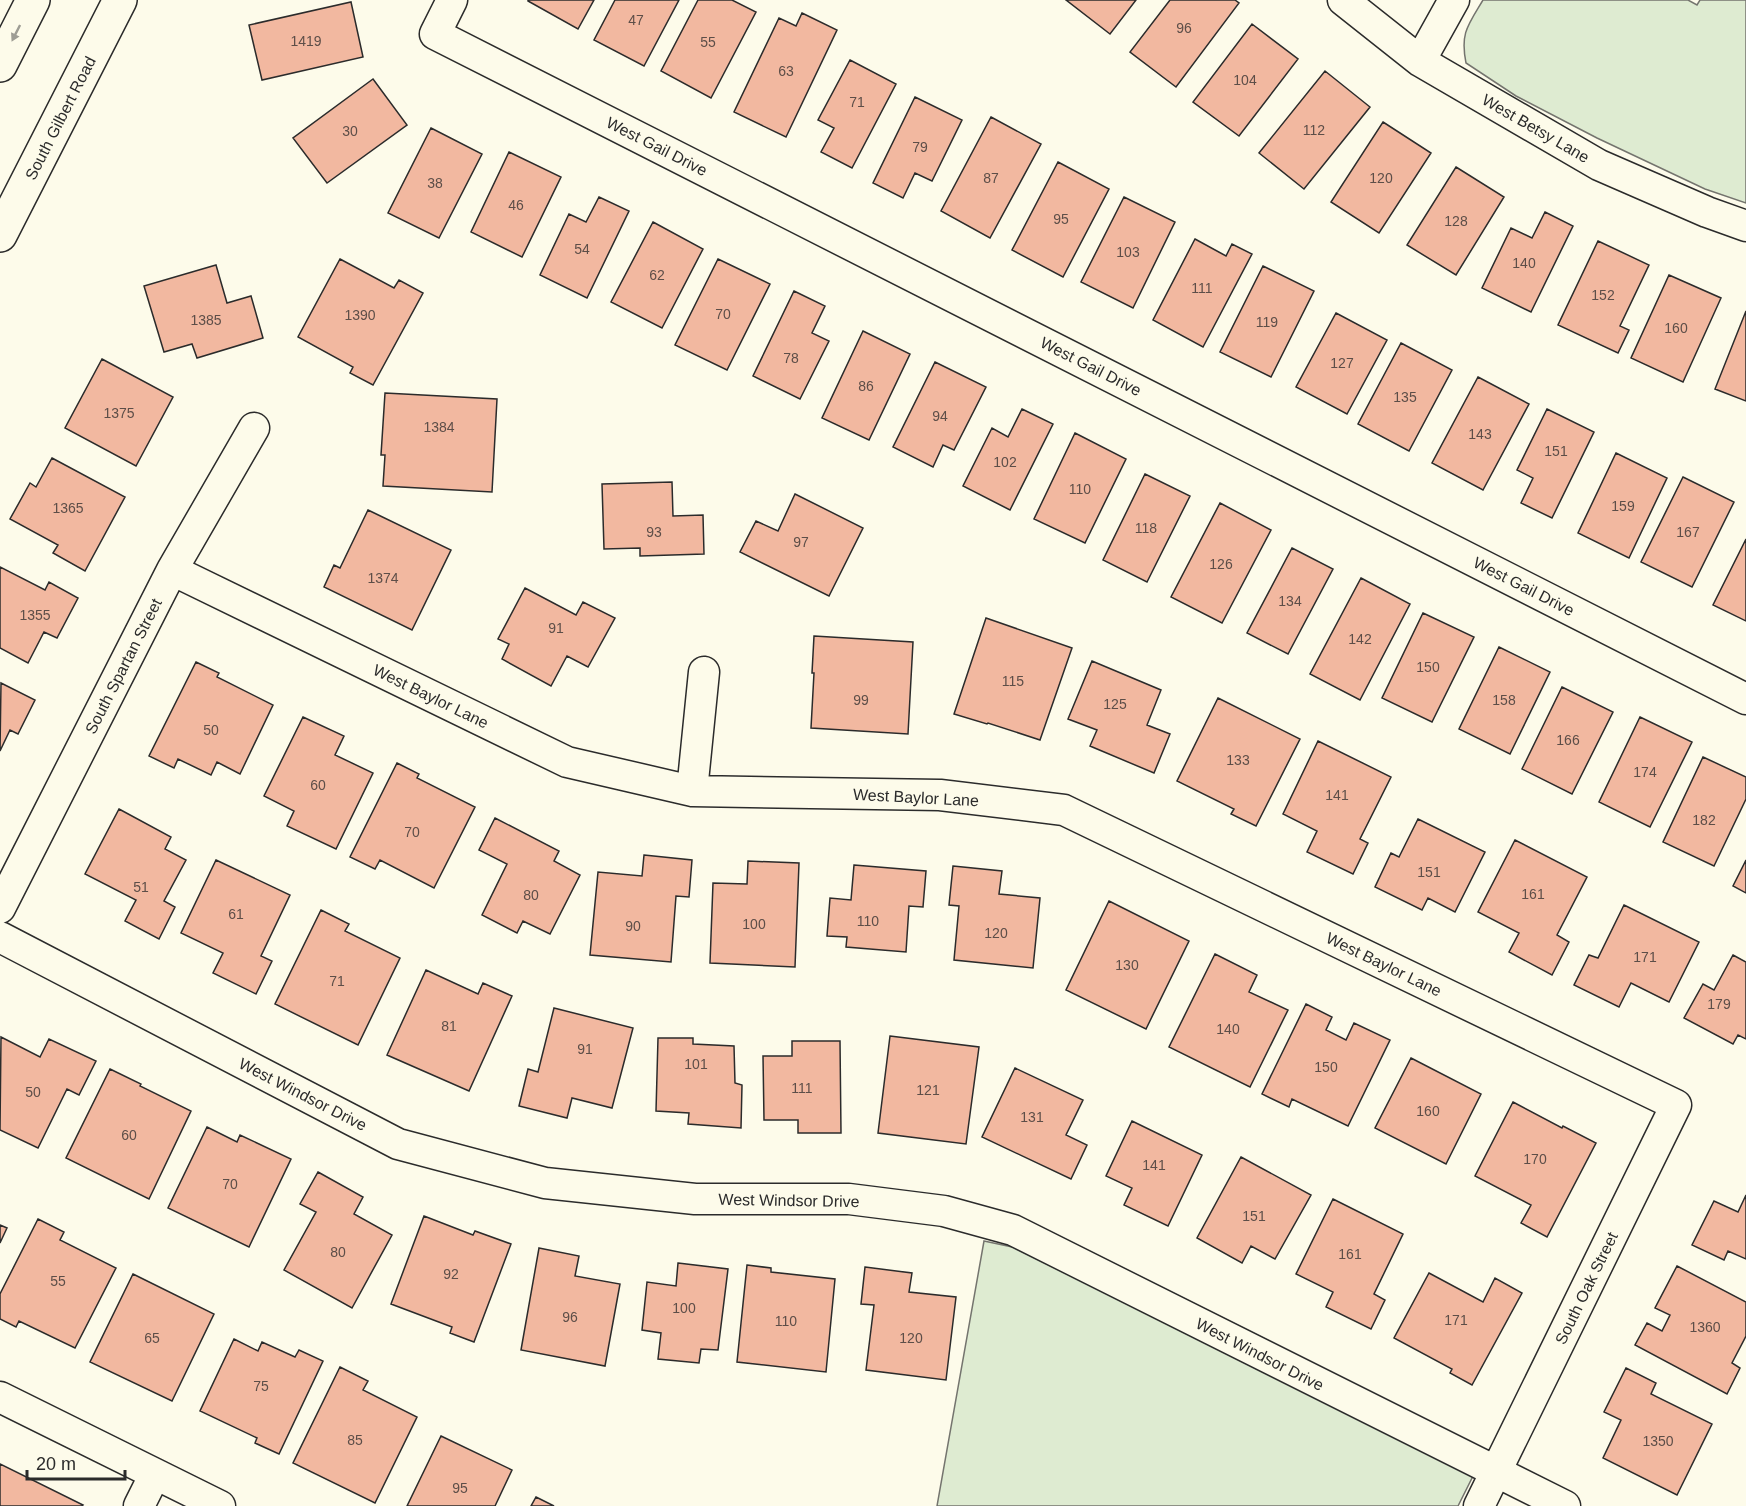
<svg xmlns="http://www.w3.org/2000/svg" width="1746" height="1506" font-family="Helvetica,sans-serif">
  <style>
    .green { fill: #deebd1; stroke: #74746e; stroke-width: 1.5 }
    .building { fill: #f2b8a0; stroke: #2b2b2b; stroke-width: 1.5 }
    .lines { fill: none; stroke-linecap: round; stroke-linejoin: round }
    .street-casing { stroke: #2b2b2b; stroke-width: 33 }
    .primary-casing { stroke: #2b2b2b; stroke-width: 36 }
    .street { stroke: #fdfbea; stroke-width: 30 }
    .primary { stroke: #fdfbea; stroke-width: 33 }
    .oneway { fill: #9e9d94 }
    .labels { text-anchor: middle; stroke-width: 4.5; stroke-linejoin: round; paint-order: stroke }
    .number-label { font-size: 14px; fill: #5d4e48 }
    .street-label { font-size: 16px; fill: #2b2b2b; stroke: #fdfbea }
  </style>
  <rect width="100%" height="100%" fill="#fdfbea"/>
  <path class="green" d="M 1483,0 L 1688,0 L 1697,5 L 1700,0 L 1746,0 L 1746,203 L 1705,189 L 1597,138 L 1516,96 L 1466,63 C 1460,33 1468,25 1483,0 Z
    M 984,1241 L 1017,1248 L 1473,1476 L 1458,1506 L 937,1506 Z"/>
  <path class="building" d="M 528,0 L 594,0 L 578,29 L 528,1 Z
    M 615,0 L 679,0 L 644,66 L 594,40 Z
    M 698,0 L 732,0 L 756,12 L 711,98 L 661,71 Z
    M 1066,0 L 1136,0 L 1110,34 Z
    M 1170,0 L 1235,0 L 1239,3 L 1176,87 L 1130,52 Z
    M 351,2 L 363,57 L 262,80 L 249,25 Z
    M 802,13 L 837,30 L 786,137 L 734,112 L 779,18 L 796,26 Z
    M 1252,24 L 1298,59 L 1239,136 L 1193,102 Z
    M 850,60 L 896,84 L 852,168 L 821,152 L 834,128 L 818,120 Z
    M 1325,71 L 1370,107 L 1304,189 L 1259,153 Z
    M 373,79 L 407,125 L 327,183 L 293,138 Z
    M 915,97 L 962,120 L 932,181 L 915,173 L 903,198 L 873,183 Z
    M 991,117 L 1041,144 L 990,238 L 941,211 Z
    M 1383,122 L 1431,153 L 1379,233 L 1331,202 Z
    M 431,128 L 482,154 L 439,238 L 388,213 Z
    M 509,152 L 561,177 L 522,257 L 471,232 Z
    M 1058,162 L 1109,189 L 1063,277 L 1012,250 Z
    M 1456,167 L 1504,197 L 1456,275 L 1407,245 Z
    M 599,197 L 629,211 L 587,298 L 540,275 L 569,214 L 586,222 Z
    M 1124,197 L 1175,222 L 1133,308 L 1081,282 Z
    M 1545,212 L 1573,226 L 1531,312 L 1482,288 L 1511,228 L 1532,238 Z
    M 653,222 L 703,249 L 662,328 L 611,302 Z
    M 1195,239 L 1226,256 L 1232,244 L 1252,254 L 1203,347 L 1153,320 Z
    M 1598,241 L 1649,265 L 1620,326 L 1629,330 L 1618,353 L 1558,325 Z
    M 340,259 L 394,288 L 399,280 L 423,293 L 373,385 L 350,373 L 353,367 L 298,337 Z
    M 718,259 L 770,284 L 727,370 L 675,345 Z
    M 216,265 L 227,303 L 251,296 L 263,338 L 197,358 L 192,344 L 164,352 L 144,286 Z
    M 1263,266 L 1314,291 L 1271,377 L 1220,352 Z
    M 1669,275 L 1721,298 L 1683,382 L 1631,358 Z
    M 794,291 L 825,306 L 812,333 L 829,341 L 800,399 L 753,376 Z
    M 1746,311 L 1746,401 L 1715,389 Z
    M 1336,313 L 1387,340 L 1347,414 L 1296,387 Z
    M 863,331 L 910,354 L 869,440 L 822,418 Z
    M 1401,343 L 1452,370 L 1409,451 L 1358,424 Z
    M 102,359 L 173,397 L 136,466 L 65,428 Z
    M 935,362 L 986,387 L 954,450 L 943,445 L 933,467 L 893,447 Z
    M 1478,377 L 1529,404 L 1483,490 L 1432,463 Z
    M 385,393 L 497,399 L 492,492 L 383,486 L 385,455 L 381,455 Z
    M 1022,409 L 1053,424 L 1010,510 L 963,486 L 992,428 L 1008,437 Z
    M 1547,409 L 1594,432 L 1552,518 L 1521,503 L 1533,478 L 1517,470 Z
    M 1075,433 L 1126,459 L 1085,543 L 1034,519 Z
    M 1616,453 L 1667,478 L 1629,558 L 1578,533 Z
    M 52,458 L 125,497 L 85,571 L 53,553 L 58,545 L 10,519 L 30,483 L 36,487 Z
    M 1145,474 L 1190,496 L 1147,582 L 1103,560 Z
    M 1683,477 L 1734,502 L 1692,587 L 1641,562 Z
    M 672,482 L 673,516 L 703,515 L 704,554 L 640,556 L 640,548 L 604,549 L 602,484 Z
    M 795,494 L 863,528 L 829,596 L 740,552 L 756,521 L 778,531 Z
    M 1220,503 L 1271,530 L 1222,623 L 1171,597 Z
    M 368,510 L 451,550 L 412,630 L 324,587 L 334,565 L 340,568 Z
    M 1746,539 L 1746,621 L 1713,605 Z
    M 1292,548 L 1333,569 L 1288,654 L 1247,633 Z
    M 0,567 L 45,590 L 49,582 L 78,598 L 57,638 L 44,632 L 28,663 L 0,648 Z
    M 1361,578 L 1410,604 L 1360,700 L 1310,674 Z
    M 525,588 L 576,615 L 583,602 L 615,618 L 588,667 L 567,656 L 551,686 L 502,659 L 509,644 L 498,639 Z
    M 1423,613 L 1474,637 L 1432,722 L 1382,698 Z
    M 986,618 L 1072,648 L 1040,740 L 988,723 L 987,724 L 954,714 Z
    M 814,636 L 913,642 L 908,734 L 811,728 L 814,673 L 812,673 Z
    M 1499,647 L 1550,672 L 1510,754 L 1459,729 Z
    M 1092,661 L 1161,690 L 1147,725 L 1170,734 L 1154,773 L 1090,746 L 1097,730 L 1068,719 Z
    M 196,662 L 219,673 L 217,677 L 273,705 L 240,774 L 217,762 L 211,775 L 178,759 L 174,768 L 149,756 Z
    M 1,683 L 35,700 L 18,734 L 10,730 L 0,751 Z
    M 1562,687 L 1613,712 L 1572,794 L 1522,769 Z
    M 1218,698 L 1300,739 L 1256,826 L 1231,814 L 1234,809 L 1177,781 Z
    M 303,717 L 344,736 L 335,755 L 373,773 L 336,849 L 287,826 L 294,811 L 264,796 Z
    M 1640,717 L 1692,742 L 1650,827 L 1599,802 Z
    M 1318,741 L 1391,777 L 1360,839 L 1368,843 L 1353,874 L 1307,852 L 1317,831 L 1283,814 Z
    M 1703,757 L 1746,777 L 1746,799 L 1714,866 L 1663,842 Z
    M 397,763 L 419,774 L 417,778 L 475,807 L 434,888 L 380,860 L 375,869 L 350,857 Z
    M 119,809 L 171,837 L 165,849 L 186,860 L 164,901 L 175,907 L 159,939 L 125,921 L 136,900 L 85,874 Z
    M 495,818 L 559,851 L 554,861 L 580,875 L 550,934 L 523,921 L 517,933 L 482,915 L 507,864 L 479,850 Z
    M 1418,819 L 1485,852 L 1455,912 L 1428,898 L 1422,910 L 1375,887 L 1391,853 L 1399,857 Z
    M 1515,840 L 1587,877 L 1557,935 L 1569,942 L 1552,975 L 1509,952 L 1519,933 L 1478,912 Z
    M 644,855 L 692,860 L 689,897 L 676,896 L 671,962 L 590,955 L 598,872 L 642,876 Z
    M 216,860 L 290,895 L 261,956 L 272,961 L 256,994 L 213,973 L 223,953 L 181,933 Z
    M 1746,860 L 1746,893 L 1733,886 Z
    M 748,861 L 799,863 L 795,967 L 710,963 L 713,883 L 747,884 Z
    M 854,865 L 926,871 L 923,907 L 909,906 L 906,952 L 846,947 L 847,937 L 827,936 L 830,898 L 851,900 Z
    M 953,866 L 1002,871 L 999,894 L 1040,898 L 1033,968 L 954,960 L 959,906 L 949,905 Z
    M 1109,901 L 1189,941 L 1146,1029 L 1066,990 Z
    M 1624,905 L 1699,942 L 1669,1002 L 1631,983 L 1619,1007 L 1574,985 L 1589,955 L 1598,958 Z
    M 321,910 L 349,924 L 345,931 L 400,958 L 358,1045 L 275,1004 Z
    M 1215,954 L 1257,975 L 1249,992 L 1288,1010 L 1250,1087 L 1169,1047 Z
    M 1733,955 L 1746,962 L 1746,1039 L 1738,1035 L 1733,1044 L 1684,1018 L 1703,984 L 1714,990 Z
    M 426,970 L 478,994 L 483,983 L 512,996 L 469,1091 L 387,1055 Z
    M 1306,1004 L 1332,1017 L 1326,1030 L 1346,1040 L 1354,1023 L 1390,1040 L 1348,1126 L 1292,1099 L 1289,1107 L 1262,1094 Z
    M 554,1008 L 633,1028 L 612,1108 L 572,1098 L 567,1118 L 519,1106 L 528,1069 L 538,1072 Z
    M 890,1036 L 979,1047 L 966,1144 L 878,1133 Z
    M 1,1037 L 40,1057 L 49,1039 L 96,1061 L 79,1095 L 67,1089 L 38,1148 L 0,1130 Z
    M 658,1038 L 693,1038 L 693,1044 L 734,1046 L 735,1083 L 742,1085 L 741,1128 L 688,1124 L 689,1113 L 656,1111 Z
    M 792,1041 L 840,1041 L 841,1133 L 798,1133 L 798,1120 L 764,1120 L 763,1056 L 792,1056 Z
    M 1411,1058 L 1481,1094 L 1446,1164 L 1375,1128 Z
    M 1015,1068 L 1083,1100 L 1066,1135 L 1087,1145 L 1071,1179 L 982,1137 Z
    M 110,1069 L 141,1084 L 140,1086 L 191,1111 L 149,1199 L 66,1158 Z
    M 1513,1102 L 1562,1128 L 1563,1126 L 1596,1143 L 1547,1237 L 1521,1223 L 1531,1205 L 1475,1176 Z
    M 1132,1121 L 1202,1155 L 1168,1226 L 1124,1205 L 1132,1188 L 1106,1176 Z
    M 207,1127 L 237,1142 L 240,1135 L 291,1159 L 249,1247 L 168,1208 Z
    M 1241,1157 L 1311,1195 L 1275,1259 L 1251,1246 L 1242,1263 L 1197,1238 Z
    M 318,1172 L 363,1197 L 354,1214 L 392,1235 L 352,1308 L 284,1270 L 316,1212 L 300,1204 Z
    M 1746,1195 L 1746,1259 L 1728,1251 L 1724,1260 L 1692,1245 L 1714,1201 L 1738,1212 Z
    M 1333,1199 L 1403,1234 L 1374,1294 L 1385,1300 L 1371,1329 L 1326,1307 L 1333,1292 L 1296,1274 Z
    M 424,1216 L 473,1235 L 475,1231 L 511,1244 L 474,1342 L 450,1333 L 452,1327 L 391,1304 Z
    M 38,1219 L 64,1232 L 60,1240 L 116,1268 L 75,1348 L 19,1321 L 16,1327 L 0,1319 L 0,1294 Z
    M 0,1225 L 7,1228 L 0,1243 Z
    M 539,1248 L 579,1256 L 575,1276 L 620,1284 L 605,1366 L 521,1350 Z
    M 678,1263 L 728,1269 L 718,1350 L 701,1349 L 699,1363 L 658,1359 L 661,1333 L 642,1330 L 647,1282 L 676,1286 Z
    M 747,1265 L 771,1268 L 771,1272 L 835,1279 L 826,1372 L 737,1362 Z
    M 1677,1266 L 1746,1302 L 1746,1336 L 1732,1363 L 1740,1368 L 1727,1394 L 1635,1345 L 1647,1323 L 1662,1331 L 1670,1315 L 1655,1308 Z
    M 865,1267 L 912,1273 L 909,1292 L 956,1297 L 946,1380 L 866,1370 L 874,1305 L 861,1304 Z
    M 1429,1273 L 1483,1302 L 1495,1278 L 1522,1293 L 1472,1385 L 1450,1373 L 1452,1369 L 1394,1338 Z
    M 133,1274 L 214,1314 L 172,1401 L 90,1362 Z
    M 234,1339 L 258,1351 L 262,1342 L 295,1357 L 299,1350 L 323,1361 L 279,1454 L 255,1443 L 257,1438 L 200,1411 Z
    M 340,1367 L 368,1381 L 363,1390 L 417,1417 L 375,1503 L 293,1463 Z
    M 1626,1368 L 1656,1383 L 1651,1394 L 1712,1424 L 1677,1495 L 1603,1458 L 1621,1420 L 1604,1412 Z
    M 441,1436 L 512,1470 L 495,1506 L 407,1506 Z
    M 0,1464 L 83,1505 L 82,1506 L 0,1506 Z
    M 536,1497 L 554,1506 L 531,1506 Z"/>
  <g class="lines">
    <g class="street-casing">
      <path id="street" d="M 452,0 L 435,34 L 1746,699
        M 1343,0 L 1420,61 L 1599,165 L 1707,212 L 1746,226
        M 1420,61 L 1454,0
        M 172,570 L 567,762 L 692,791 L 940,795 L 1064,810 L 1676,1105 L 1479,1506
        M 692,791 L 704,672
        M 0,908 L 172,570 L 254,428
        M 0,937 L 398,1144 L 545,1183 L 695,1199 L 849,1199 L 944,1211 L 1013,1230 L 1565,1506
        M 0,1397 L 220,1506
        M 139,1506 L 155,1474"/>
    </g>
    <g class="primary-casing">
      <path id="primary" d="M 0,65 L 33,0
        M 0,235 L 120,0"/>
    </g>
    <use href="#street" class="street"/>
    <use href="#primary" class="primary"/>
  </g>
  <defs><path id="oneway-solid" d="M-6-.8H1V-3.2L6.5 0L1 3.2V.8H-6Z" transform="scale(1.5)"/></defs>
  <use class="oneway" href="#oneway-solid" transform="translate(16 33) rotate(117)"/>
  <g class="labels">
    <g class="number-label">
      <text x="636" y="25">47</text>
      <text x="1184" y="33">96</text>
      <text x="306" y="46">1419</text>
      <text x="708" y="47">55</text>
      <text x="786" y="76">63</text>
      <text x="1245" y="85">104</text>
      <text x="857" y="107">71</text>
      <text x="1314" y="135">112</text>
      <text x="350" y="136">30</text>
      <text x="920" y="152">79</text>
      <text x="991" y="183">87</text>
      <text x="1381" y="183">120</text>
      <text x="435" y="188">38</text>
      <text x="516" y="210">46</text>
      <text x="1061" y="224">95</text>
      <text x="1456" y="226">128</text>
      <text x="582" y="254">54</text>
      <text x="1128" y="257">103</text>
      <text x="1524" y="268">140</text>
      <text x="657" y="280">62</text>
      <text x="1202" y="293">111</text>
      <text x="1603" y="300">152</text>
      <text x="723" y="319">70</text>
      <text x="360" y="320">1390</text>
      <text x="206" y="325">1385</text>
      <text x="1267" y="327">119</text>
      <text x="1676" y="333">160</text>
      <text x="791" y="363">78</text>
      <text x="1342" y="368">127</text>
      <text x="866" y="391">86</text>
      <text x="1405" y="402">135</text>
      <text x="119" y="418">1375</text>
      <text x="940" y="421">94</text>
      <text x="439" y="432">1384</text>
      <text x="1480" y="439">143</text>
      <text x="1556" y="456">151</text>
      <text x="1005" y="467">102</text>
      <text x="1080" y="494">110</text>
      <text x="1623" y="511">159</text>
      <text x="68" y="513">1365</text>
      <text x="1146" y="533">118</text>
      <text x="654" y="537">93</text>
      <text x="1688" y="537">167</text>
      <text x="801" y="547">97</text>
      <text x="1221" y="569">126</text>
      <text x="383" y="583">1374</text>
      <text x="1290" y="606">134</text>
      <text x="35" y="620">1355</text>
      <text x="556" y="633">91</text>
      <text x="1360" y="644">142</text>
      <text x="1428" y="672">150</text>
      <text x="1013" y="686">115</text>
      <text x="861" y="705">99</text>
      <text x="1504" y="705">158</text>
      <text x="1115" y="709">125</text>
      <text x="211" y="735">50</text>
      <text x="1568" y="745">166</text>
      <text x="1238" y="765">133</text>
      <text x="1645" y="777">174</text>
      <text x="318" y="790">60</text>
      <text x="1337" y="800">141</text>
      <text x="1704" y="825">182</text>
      <text x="412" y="837">70</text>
      <text x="1429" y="877">151</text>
      <text x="141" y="892">51</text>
      <text x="1533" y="899">161</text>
      <text x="531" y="900">80</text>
      <text x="236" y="919">61</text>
      <text x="868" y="926">110</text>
      <text x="754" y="929">100</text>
      <text x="633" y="931">90</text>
      <text x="996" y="938">120</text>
      <text x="1645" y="962">171</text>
      <text x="1127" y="970">130</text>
      <text x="337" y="986">71</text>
      <text x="1719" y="1009">179</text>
      <text x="449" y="1031">81</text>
      <text x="1228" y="1034">140</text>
      <text x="585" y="1054">91</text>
      <text x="696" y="1069">101</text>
      <text x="1326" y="1072">150</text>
      <text x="802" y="1093">111</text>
      <text x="928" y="1095">121</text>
      <text x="33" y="1097">50</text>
      <text x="1428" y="1116">160</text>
      <text x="1032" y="1122">131</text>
      <text x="129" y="1140">60</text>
      <text x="1535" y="1164">170</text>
      <text x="1154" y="1170">141</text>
      <text x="230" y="1189">70</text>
      <text x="1254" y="1221">151</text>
      <text x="338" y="1257">80</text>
      <text x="1350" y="1259">161</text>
      <text x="451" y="1279">92</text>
      <text x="58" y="1286">55</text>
      <text x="684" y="1313">100</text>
      <text x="570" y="1322">96</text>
      <text x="1456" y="1325">171</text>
      <text x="786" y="1326">110</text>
      <text x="1705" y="1332">1360</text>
      <text x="152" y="1343">65</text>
      <text x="911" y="1343">120</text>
      <text x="261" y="1391">75</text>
      <text x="355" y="1445">85</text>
      <text x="1658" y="1446">1350</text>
      <text x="460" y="1493">95</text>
    </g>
    <g class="street-label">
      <text transform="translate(60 118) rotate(-63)" y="6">South Gilbert Road</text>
      <text transform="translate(1536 128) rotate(30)" y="6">West Betsy Lane</text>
      <text transform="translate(657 146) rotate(27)" y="6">West Gail Drive</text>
      <text transform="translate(1091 366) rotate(27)" y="6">West Gail Drive</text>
      <text transform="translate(1524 586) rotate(27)" y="6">West Gail Drive</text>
      <text transform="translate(123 666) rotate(-63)" y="6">South Spartan Street</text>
      <text transform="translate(431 696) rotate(26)" y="6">West Baylor Lane</text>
      <text transform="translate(916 797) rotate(3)" y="6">West Baylor Lane</text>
      <text transform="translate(1384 964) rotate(26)" y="6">West Baylor Lane</text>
      <text transform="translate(303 1094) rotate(27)" y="6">West Windsor Drive</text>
      <text transform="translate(789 1200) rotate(1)" y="6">West Windsor Drive</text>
      <text transform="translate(1586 1288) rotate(-64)" y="6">South Oak Street</text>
      <text transform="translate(1260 1354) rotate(27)" y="6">West Windsor Drive</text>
    </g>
  </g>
  <path d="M27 1470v9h98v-9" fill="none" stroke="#2b2b2b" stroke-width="3"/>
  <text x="36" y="1470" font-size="18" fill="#2b2b2b" stroke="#fdfbea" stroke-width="4.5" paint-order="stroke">20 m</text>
</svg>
